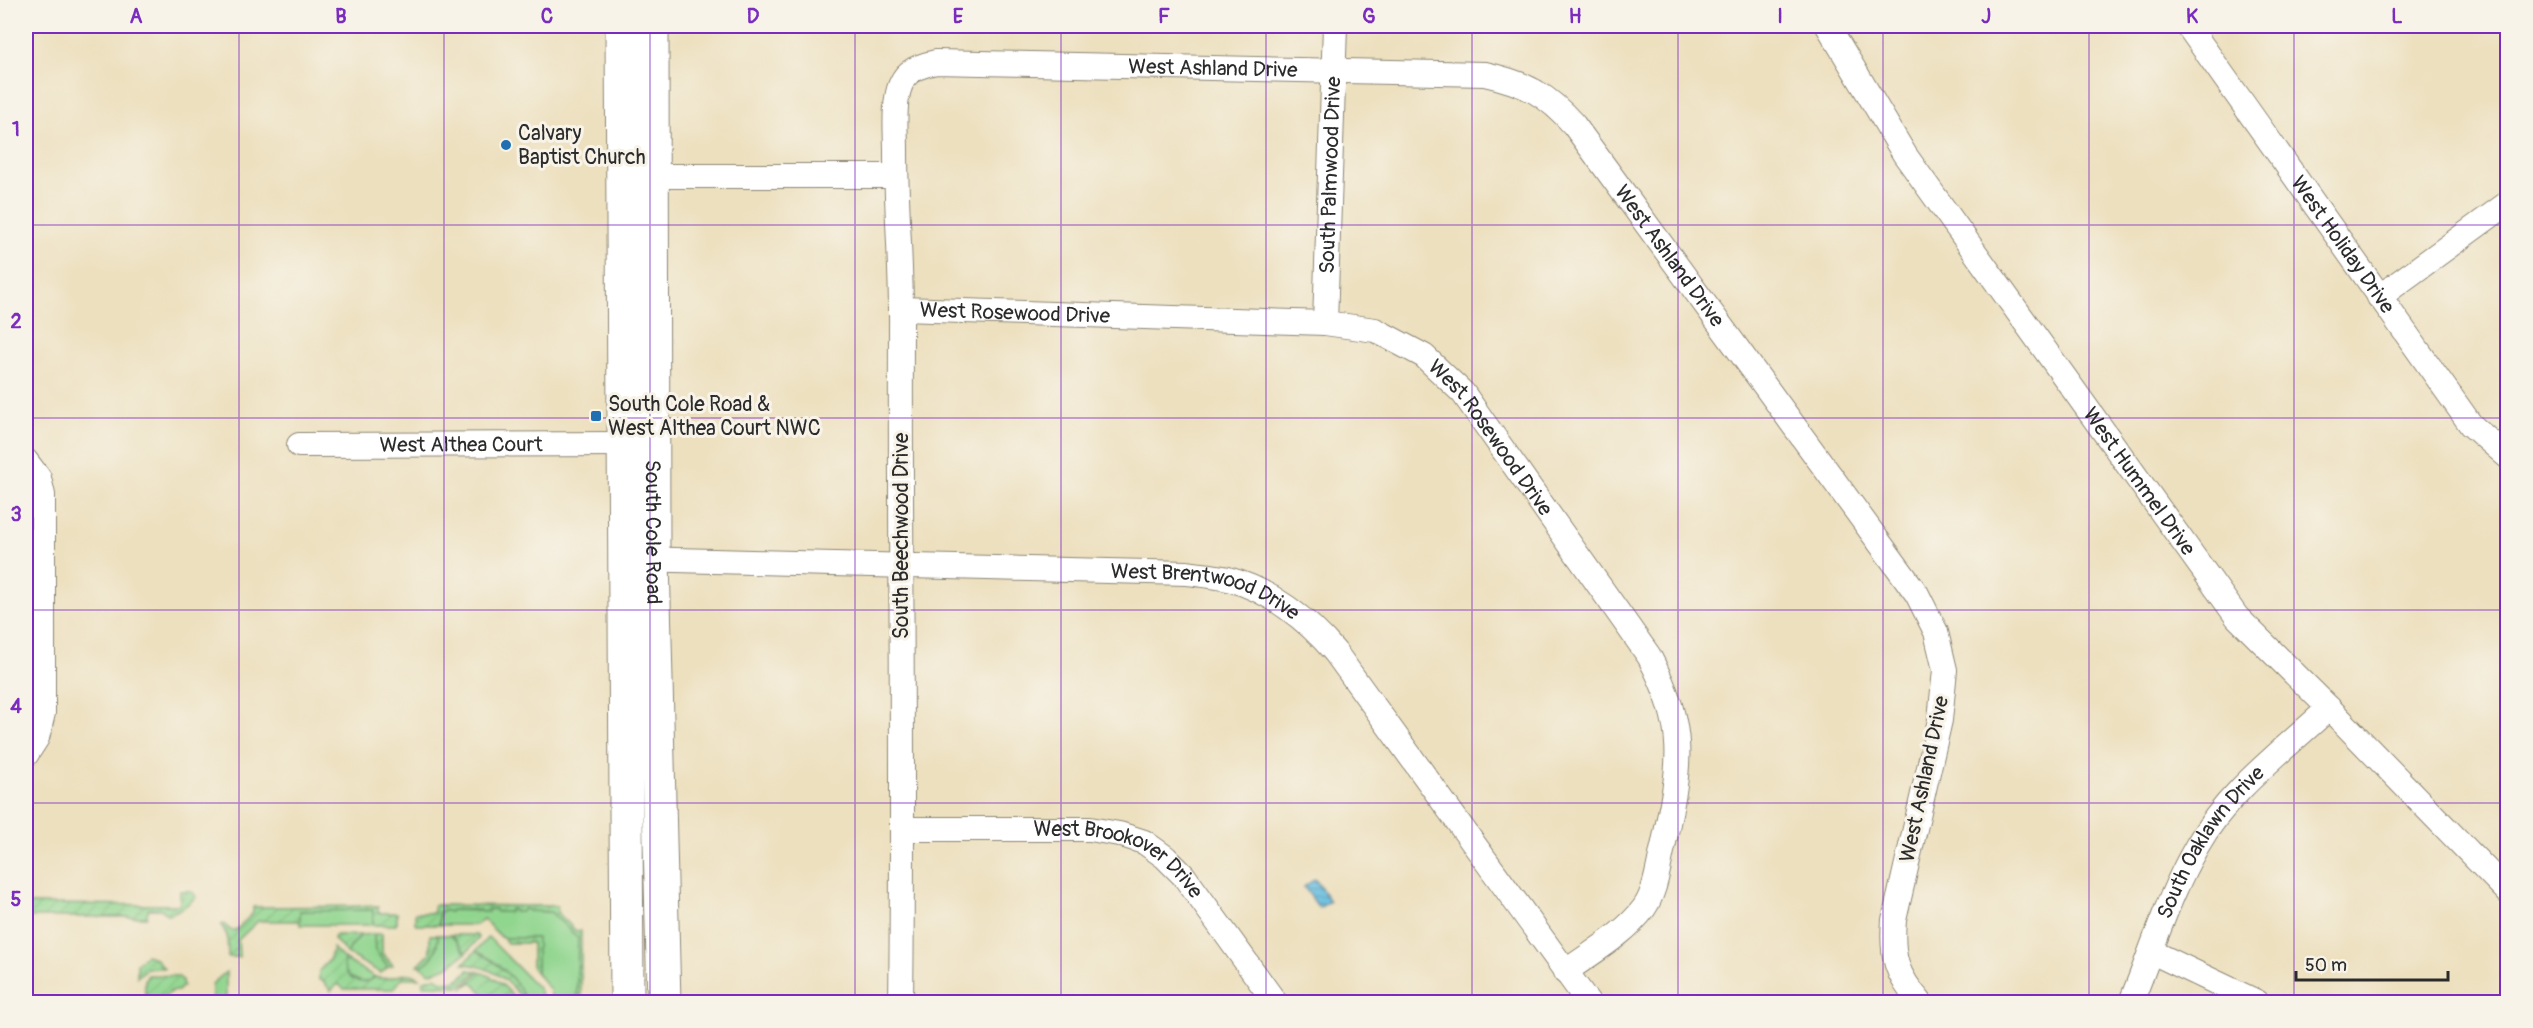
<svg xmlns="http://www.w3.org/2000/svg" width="2533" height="1028" font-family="Pangolin,sans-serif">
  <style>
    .grass { fill: #91d68f; stroke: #5e805d; stroke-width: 1.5 }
    .garden { fill: url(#garden-furrows); stroke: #5e805d; stroke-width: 1.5 }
    .water { fill: url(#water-rules); stroke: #487486; stroke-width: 1.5 }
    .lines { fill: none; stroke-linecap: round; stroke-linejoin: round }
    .street-casing { stroke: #8c8675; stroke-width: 26 }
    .primary-casing { stroke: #8c8675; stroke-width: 35 }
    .street { stroke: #fff; stroke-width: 24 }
    .primary { stroke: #fff; stroke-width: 33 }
    .grid { fill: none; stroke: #7b2cbf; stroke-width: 1.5; stroke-opacity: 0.55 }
    .poi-dot { fill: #1f6fb2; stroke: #f7f3e8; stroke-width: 2 }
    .labels { text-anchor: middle; stroke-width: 6; stroke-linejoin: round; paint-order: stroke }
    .street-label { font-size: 21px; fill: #2b2b2b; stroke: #f7f3e8 }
    .poi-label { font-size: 21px; fill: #2b2b2b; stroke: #f7f3e8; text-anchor: start }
    .neatline { fill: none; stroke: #7b2cbf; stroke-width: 2 }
    .grid-label { font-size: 20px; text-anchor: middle; font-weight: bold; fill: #7b2cbf }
  </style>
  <defs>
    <pattern id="garden-furrows" width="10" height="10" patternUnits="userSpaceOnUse" patternTransform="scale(1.5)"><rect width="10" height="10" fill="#91d68f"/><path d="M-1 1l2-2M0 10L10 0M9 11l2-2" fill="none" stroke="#7db87c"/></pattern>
    <pattern id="water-rules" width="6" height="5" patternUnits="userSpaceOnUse" patternTransform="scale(1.5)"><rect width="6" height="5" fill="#64bde1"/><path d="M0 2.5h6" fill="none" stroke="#539ab7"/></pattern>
  </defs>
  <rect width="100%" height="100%" fill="#f7f3e8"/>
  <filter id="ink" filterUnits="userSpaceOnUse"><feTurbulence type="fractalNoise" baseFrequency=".0167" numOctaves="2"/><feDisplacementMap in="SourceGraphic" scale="12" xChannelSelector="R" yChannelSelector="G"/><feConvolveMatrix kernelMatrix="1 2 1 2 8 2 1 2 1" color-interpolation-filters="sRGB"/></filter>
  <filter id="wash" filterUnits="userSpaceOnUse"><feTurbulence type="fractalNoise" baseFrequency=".008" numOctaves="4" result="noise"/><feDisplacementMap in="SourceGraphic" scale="24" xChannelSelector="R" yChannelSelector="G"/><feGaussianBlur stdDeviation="1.35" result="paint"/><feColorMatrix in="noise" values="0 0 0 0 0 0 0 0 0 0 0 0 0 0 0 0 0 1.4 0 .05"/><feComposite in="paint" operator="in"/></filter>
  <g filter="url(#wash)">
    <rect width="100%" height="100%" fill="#ede0bf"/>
    <path class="grass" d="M 488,909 L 510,911 L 510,909 L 514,909 L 514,911 L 522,911 L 522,909 L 528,909 L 528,911 L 551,912 L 578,938 L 577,1002 L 552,1002 L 550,990 L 537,973 L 536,938 L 502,938 L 483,919 L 476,925 L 439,925 L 439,912 L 443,910 L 488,911 Z
      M 312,910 L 373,910 L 373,925 L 300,925 L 300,911 Z
      M 374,934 L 375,950 L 388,967 L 381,973 L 347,954 L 351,946 L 361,935 Z
      M 438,935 L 451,935 L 466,953 L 447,967 L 430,973 L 421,966 C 435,958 437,950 438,935 Z
      M 488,937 L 539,989 L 543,1002 L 524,998 C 515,976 497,962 476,951 Z
      M 344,959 L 375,977 L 364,983 L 349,977 L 344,971 Z
      M 226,972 L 226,997 L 220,1002 L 212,1002 L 212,984 Z"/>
    <path class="garden" d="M 180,891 L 191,891 L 196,897 L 184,907 L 168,915 L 161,909 L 148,909 L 147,917 L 26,917 L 26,904 L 180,905 Z
      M 434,905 L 556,906 L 559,914 L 576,931 L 581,931 L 581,1002 L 577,1002 L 578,938 L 551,912 L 528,911 L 527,909 L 523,909 L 522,912 L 514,912 L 513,909 L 510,909 L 510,912 L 496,912 L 495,909 L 488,909 L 488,912 L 481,912 L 480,910 L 451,910 L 450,912 L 444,910 L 439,913 L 439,925 L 417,925 L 415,923 L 415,913 L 434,913 Z
      M 378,906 L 378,913 L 397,913 L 397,922 L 395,925 L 373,925 L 373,910 L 300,911 L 300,921 L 258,921 L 238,940 L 239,957 L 228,957 L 227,935 L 221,925 L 224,924 L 230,930 L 236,930 L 253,913 L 253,907 Z
      M 374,934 L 382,934 L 382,953 L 393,965 L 388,967 L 375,950 Z
      M 335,935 L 361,935 L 351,946 L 347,954 L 334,939 Z
      M 430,935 L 438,935 C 437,950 434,959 421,966 L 418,965 L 430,953 Z
      M 451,935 L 476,935 L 479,938 L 466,953 Z
      M 503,938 L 537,938 L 537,973 L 532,968 L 532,943 L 507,943 Z
      M 333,948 L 344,959 C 341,978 362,989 375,977 C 392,983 404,967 420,978 L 402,978 L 394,989 L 344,989 L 338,984 L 331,991 L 323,981 L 319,980 L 319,971 L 329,960 Z
      M 476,951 C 497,962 515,976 524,998 L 537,999 L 543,1002 L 523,1002 C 512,980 488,965 463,964 Z
      M 146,955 L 155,958 L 164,968 L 147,968 L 137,977 L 137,963 Z
      M 468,970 L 477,971 L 460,986 L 423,985 L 424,980 L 436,977 C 448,986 460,981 468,970 Z
      M 479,972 C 494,976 510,989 516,1002 L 492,1002 L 472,982 L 462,988 Z
      M 148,975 L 178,976 L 182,980 L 183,986 L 178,991 L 171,991 L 163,999 L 163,1002 L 145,1002 L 145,980 Z"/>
    <path class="water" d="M 1315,879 L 1330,901 L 1319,908 L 1304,887 Z"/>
  </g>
  <g filter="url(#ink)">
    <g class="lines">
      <g class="street-casing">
        <g id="street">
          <path id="s1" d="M 1828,26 L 1905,155 L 2237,617 L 2329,708 L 2508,892"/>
          <path id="s2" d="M 2188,26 L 2471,425 L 2508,457"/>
          <path d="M 653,176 L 896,176"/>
          <path d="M 2379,297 L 2508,203"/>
          <path id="s3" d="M 901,309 L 1325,323 L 1375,330 L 1424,356 L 1463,393 L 1649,656 C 1689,732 1680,767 1663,847 C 1658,867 1656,891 1644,908 C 1625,934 1591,953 1565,972"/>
          <path id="s4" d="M 1325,323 L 1335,26"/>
          <path id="s5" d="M 299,445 L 624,444"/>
          <path d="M 26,461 L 39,478 L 43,495 L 43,713 L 37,738 L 26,755"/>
          <path id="s6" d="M 637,559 L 1187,573 C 1200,575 1215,576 1228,579 C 1270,590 1308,620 1335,652 L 1588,1002"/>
          <path id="s7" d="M 903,829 L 1090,829 L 1119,834 L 1144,842 L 1165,857 L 1184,876 L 1275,1002"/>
          <path d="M 2152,952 L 2257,1002"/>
          <path id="s8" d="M 901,1002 C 904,778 900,554 901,330 C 902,270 896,211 896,151 C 896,134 894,115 897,98 C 901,73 913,67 936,62 L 1485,74 C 1525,83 1547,94 1574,125 L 1917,594 L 1936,632 L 1945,670 L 1940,720 L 1894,920 C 1891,956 1896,975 1920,1002"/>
          <path id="s9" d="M 2131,1002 C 2152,951 2168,896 2197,846 C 2228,791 2283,751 2329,708"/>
        </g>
      </g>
      <g class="primary-casing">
        <g id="primary">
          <path d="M 622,26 L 627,1002"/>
          <path id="s10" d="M 652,26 L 653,559 L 664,1002"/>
        </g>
      </g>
      <use href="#street" class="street"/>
      <use href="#primary" class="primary"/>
    </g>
  </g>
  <path class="grid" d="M 239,26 L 239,1002M 444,26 L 444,1002M 650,26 L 650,1002M 855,26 L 855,1002M 1061,26 L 1061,1002M 1266,26 L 1266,1002M 1472,26 L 1472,1002M 1678,26 L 1678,1002M 1883,26 L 1883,1002M 2089,26 L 2089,1002M 2294,26 L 2294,1002M 26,225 L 2508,225M 26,418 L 2508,418M 26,610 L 2508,610M 26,803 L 2508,803"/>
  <g class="poi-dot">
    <circle cx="506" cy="145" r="6"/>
    <rect x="590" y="410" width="12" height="12" rx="3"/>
  </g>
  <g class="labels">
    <g class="street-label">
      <text dy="7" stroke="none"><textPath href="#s8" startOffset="1239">West Ashland Drive</textPath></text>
      <text dy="7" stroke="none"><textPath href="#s4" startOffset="148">South Palmwood Drive</textPath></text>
      <text dy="7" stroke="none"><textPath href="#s2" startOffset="268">West Holiday Drive</textPath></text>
      <text dy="7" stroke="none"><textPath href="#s8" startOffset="1778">West Ashland Drive</textPath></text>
      <text dy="7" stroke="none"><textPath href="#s3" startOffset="114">West Rosewood Drive</textPath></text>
      <text dy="7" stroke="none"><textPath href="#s3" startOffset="636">West Rosewood Drive</textPath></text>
      <text dy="7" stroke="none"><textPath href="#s5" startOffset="162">West Althea Court</textPath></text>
      <text dy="7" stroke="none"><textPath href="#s1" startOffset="552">West Hummel Drive</textPath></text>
      <text dy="7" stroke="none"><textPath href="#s10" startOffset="506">South Cole Road</textPath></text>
      <text transform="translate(901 536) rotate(-90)" y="7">South Beechwood Drive</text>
      <text dy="7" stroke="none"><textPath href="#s6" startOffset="572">West Brentwood Drive</textPath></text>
      <text transform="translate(1924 779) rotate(-78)" y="7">West Ashland Drive</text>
      <text dy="7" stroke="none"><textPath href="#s9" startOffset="180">South Oaklawn Drive</textPath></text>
      <text dy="7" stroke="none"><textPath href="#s7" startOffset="225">West Brookover Drive</textPath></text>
    </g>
    <g class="poi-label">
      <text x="518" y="140">Calvary<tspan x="518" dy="24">Baptist Church</tspan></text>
      <text x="608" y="411">South Cole Road &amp;<tspan x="608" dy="24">West Althea Court NWC</tspan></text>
    </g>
  </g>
  <rect width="2533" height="1028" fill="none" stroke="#f7f3e8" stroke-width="66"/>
  <path d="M2296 971v9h152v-9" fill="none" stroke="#2b2b2b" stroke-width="3"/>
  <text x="2305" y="971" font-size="18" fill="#2b2b2b" stroke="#f7f3e8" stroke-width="4.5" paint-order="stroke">50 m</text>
  <rect x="33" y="33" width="2467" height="962" class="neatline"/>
  <g class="grid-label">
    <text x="136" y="23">A</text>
    <text x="341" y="23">B</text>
    <text x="547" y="23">C</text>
    <text x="753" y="23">D</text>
    <text x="958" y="23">E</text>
    <text x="1164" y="23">F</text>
    <text x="1369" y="23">G</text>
    <text x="1575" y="23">H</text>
    <text x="1780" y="23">I</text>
    <text x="1986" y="23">J</text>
    <text x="2192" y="23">K</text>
    <text x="2397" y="23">L</text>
    <text x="16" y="136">1</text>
    <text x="16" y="328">2</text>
    <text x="16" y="521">3</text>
    <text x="16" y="713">4</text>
    <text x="16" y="906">5</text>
  </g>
</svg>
